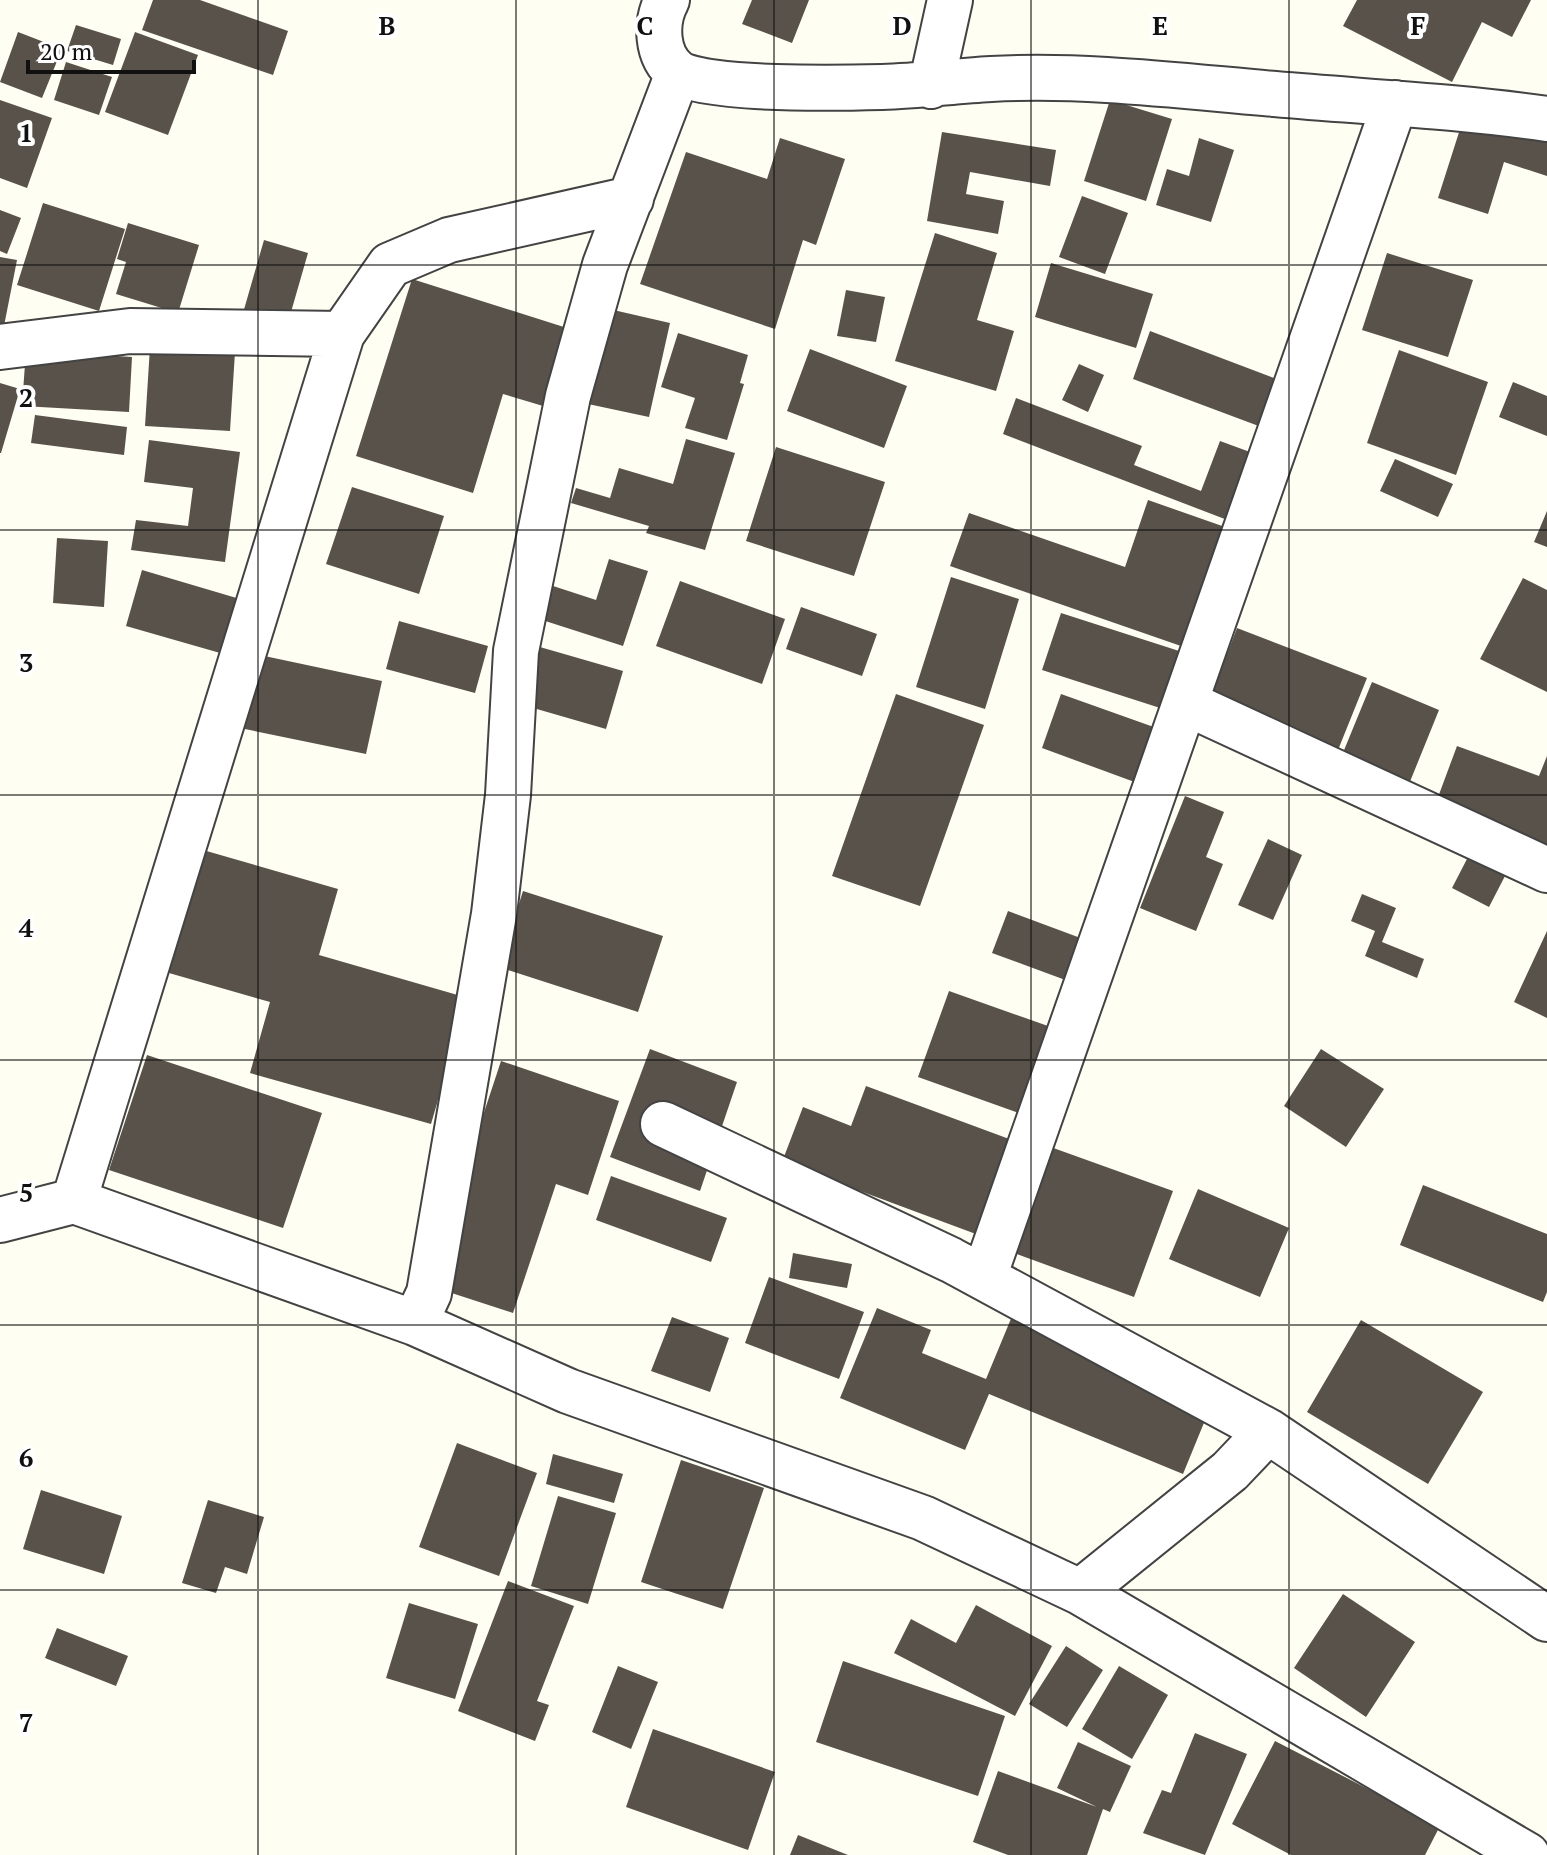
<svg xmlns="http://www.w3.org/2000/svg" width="1547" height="1855" font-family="'PT Serif',serif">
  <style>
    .building { fill: #59524b }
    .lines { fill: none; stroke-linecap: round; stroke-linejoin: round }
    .minor-casing { stroke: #434343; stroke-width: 48 }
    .minor { stroke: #fff; stroke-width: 44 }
    .grid { fill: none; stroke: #101010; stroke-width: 2; stroke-opacity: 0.55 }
    .grid-label { font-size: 26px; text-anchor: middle; font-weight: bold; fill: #101010; stroke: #fff; stroke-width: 8; stroke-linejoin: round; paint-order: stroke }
  </style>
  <rect width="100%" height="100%" fill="#fffef3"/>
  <path class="building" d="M 153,0 L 200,0 L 288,31 L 273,75 L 142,30 Z
    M 752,0 L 809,0 L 792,43 L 742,24 Z
    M 1357,0 L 1531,0 L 1512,37 L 1482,22 L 1452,82 L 1343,26 Z
    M 76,25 L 121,39 L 113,65 L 67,51 Z
    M 18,32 L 62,49 L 42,98 L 0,82 Z
    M 135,32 L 198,55 L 168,135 L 105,112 Z
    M 66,62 L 112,77 L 99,115 L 54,100 Z
    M 0,100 L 52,118 L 27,188 L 0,178 Z
    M 1110,100 L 1172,119 L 1146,201 L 1084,181 Z
    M 1469,101 L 1547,126 L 1547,176 L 1504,162 L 1488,214 L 1438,198 Z
    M 942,132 L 1056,150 L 1050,186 L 970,172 L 966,194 L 1004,201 L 998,234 L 927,221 Z
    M 780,138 L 845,159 L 816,245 L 803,240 L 775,329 L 640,284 L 686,152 L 767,179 Z
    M 1199,138 L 1234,150 L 1211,222 L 1156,205 L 1167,169 L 1189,176 Z
    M 1082,196 L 1128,213 L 1105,274 L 1059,257 Z
    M 43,203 L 125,229 L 99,311 L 17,285 Z
    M 0,210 L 21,218 L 7,254 L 0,251 Z
    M 128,223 L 199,245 L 178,313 L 116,294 L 126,262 L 117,259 Z
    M 935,233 L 997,253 L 977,320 L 1014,331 L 996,391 L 895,361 Z
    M 264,240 L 308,253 L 287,326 L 243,313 Z
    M 1387,253 L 1473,280 L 1448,357 L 1362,330 Z
    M 0,257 L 17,260 L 4,326 L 0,325 Z
    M 1051,263 L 1153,294 L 1136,348 L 1035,317 Z
    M 412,279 L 567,328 L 543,406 L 503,394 L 473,493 L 356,456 Z
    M 846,290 L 885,297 L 876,342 L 837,336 Z
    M 609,309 L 670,323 L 649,417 L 588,404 Z
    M 1150,331 L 1290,384 L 1272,431 L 1133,379 Z
    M 678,333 L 748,355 L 740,383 L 744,384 L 727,440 L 685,428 L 695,398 L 661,387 Z
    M 150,347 L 235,352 L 230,431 L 145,426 Z
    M 810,349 L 907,386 L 884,448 L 787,411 Z
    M 26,350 L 132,357 L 129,412 L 22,406 Z
    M 1399,350 L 1488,382 L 1456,475 L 1367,443 Z
    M 1079,364 L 1104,375 L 1088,412 L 1062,400 Z
    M 1513,382 L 1547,396 L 1547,436 L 1499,417 Z
    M 0,383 L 20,389 L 1,453 L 0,453 Z
    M 1016,398 L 1142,446 L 1134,465 L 1201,491 L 1220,441 L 1269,459 L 1243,526 L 1003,434 Z
    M 35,415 L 127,427 L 124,455 L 31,443 Z
    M 686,439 L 735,453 L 705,550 L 646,533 L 649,526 L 571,503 L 576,488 L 610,498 L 619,468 L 673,484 Z
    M 149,440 L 240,452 L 225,562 L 131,550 L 136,520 L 188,526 L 193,488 L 144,482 Z
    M 776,447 L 885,482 L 854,576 L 746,541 Z
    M 1395,459 L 1453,484 L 1438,517 L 1380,491 Z
    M 352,487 L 444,516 L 419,594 L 326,564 Z
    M 1148,500 L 1245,534 L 1204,654 L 950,566 L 969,513 L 1125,567 Z
    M 1547,511 L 1547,547 L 1534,542 Z
    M 57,538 L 108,541 L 104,607 L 53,603 Z
    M 609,559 L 648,571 L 623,646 L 536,618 L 547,584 L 596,600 Z
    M 142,570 L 250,602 L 234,657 L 126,626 Z
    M 951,577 L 1019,599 L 985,709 L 916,687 Z
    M 1523,578 L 1547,590 L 1547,692 L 1480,659 Z
    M 680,581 L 785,619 L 762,684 L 656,646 Z
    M 801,607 L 877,634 L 862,676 L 786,649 Z
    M 1061,613 L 1204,659 L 1185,716 L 1042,670 Z
    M 399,621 L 488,646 L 475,693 L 386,669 Z
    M 1237,628 L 1367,678 L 1336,755 L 1207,706 Z
    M 533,645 L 623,671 L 606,729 L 516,703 Z
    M 255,654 L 382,681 L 366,754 L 240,728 Z
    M 1372,682 L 1439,710 L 1407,789 L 1340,760 Z
    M 896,694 L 984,725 L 920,906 L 832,876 Z
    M 1061,694 L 1179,736 L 1159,791 L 1042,748 Z
    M 1457,746 L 1539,776 L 1547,756 L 1547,858 L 1431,816 Z
    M 1185,796 L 1224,812 L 1206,857 L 1223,864 L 1196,931 L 1140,908 Z
    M 1268,839 L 1302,855 L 1273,920 L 1238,905 Z
    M 203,850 L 338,889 L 319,955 L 468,998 L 431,1124 L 250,1073 L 270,1002 L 169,973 Z
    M 1468,857 L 1505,876 L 1489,907 L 1452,888 Z
    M 523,891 L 663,936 L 638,1012 L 499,967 Z
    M 1362,894 L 1396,908 L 1382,942 L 1424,959 L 1417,978 L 1365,956 L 1375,931 L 1351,921 Z
    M 1008,911 L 1102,946 L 1087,988 L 992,953 Z
    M 1547,931 L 1547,1018 L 1514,1002 Z
    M 949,991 L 1065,1032 L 1033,1118 L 918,1077 Z
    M 650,1049 L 737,1082 L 700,1191 L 610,1157 Z
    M 1321,1049 L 1384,1089 L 1346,1147 L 1284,1106 Z
    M 147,1055 L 322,1113 L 283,1228 L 109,1170 Z
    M 501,1061 L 619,1101 L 588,1195 L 556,1184 L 513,1313 L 427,1285 Z
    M 866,1086 L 1028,1146 L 992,1240 L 782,1162 L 803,1107 L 851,1126 Z
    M 1045,1145 L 1173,1191 L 1134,1297 L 1006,1250 Z
    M 611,1176 L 727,1218 L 711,1262 L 596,1220 Z
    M 1423,1185 L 1547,1234 L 1547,1292 L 1543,1302 L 1400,1245 Z
    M 1198,1189 L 1289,1228 L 1260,1297 L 1169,1259 Z
    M 793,1253 L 852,1264 L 847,1288 L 789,1278 Z
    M 769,1277 L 864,1312 L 839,1379 L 745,1343 Z
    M 877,1308 L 931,1330 L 922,1353 L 986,1379 L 1015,1309 L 1217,1391 L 1183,1474 L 989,1394 L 965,1450 L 840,1398 Z
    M 672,1317 L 729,1338 L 710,1392 L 651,1371 Z
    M 1361,1320 L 1483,1392 L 1428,1484 L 1307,1412 Z
    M 457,1443 L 537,1473 L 499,1576 L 419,1547 Z
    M 553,1454 L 623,1474 L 614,1503 L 546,1484 Z
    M 681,1460 L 764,1488 L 723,1609 L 641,1582 Z
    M 41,1490 L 122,1516 L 104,1574 L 23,1549 Z
    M 558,1496 L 616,1513 L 588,1604 L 531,1586 Z
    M 208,1500 L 264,1517 L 247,1574 L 225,1567 L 216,1593 L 182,1583 Z
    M 508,1581 L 574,1606 L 537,1701 L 549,1705 L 535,1741 L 458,1711 Z
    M 1343,1594 L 1415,1642 L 1366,1717 L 1294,1668 Z
    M 409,1603 L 478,1624 L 455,1699 L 386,1678 Z
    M 976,1605 L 1052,1646 L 1015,1716 L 894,1653 L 911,1619 L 956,1643 Z
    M 57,1628 L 128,1656 L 116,1686 L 45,1658 Z
    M 1066,1646 L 1103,1670 L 1067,1727 L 1029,1704 Z
    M 843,1661 L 1005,1716 L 978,1796 L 816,1742 Z
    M 618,1666 L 658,1682 L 631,1749 L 592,1732 Z
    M 1119,1666 L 1168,1695 L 1132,1759 L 1082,1729 Z
    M 653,1729 L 775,1772 L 748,1850 L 626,1807 Z
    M 1195,1733 L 1247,1754 L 1205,1855 L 1143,1833 L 1162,1790 L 1171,1793 Z
    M 1275,1741 L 1440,1826 L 1425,1855 L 1291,1855 L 1232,1824 Z
    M 1078,1742 L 1131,1766 L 1110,1812 L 1103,1809 L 1087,1855 L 1008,1855 L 973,1842 L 998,1771 L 1097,1807 L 1057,1788 Z
    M 798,1835 L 848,1855 L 790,1855 Z"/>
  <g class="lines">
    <g class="minor-casing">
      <path id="minor" d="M 667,0 C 655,22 656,56 677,72 C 703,91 845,88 882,87 C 919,86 954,81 991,79 C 1086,74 1181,86 1275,94 C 1366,102 1457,106 1547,119
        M 678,73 L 605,265 L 568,396 L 516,651 L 508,795 L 494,914 L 429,1293 L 415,1323 L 568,1391 L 923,1518 L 1080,1592 L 1230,1471 L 1268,1431
        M 931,86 L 950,0
        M 0,347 L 130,331 L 342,334
        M 1186,703 L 1547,870
        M 663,1124 L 951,1260 L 1268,1431 L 1547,1619
        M 0,1220 L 74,1201
        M 984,1277 L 1395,103
        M 415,1323 L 74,1201 L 342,334 L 390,265 L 449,240 L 631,199
        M 1080,1592 L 1527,1855"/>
    </g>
    <use href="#minor" class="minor"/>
  </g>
  <path class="grid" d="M 258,0 L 258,1855M 516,0 L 516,1855M 774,0 L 774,1855M 1031,0 L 1031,1855M 1289,0 L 1289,1855M 0,265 L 1547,265M 0,530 L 1547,530M 0,795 L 1547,795M 0,1060 L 1547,1060M 0,1325 L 1547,1325M 0,1590 L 1547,1590"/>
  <g class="grid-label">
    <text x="387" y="35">B</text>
    <text x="645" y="35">C</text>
    <text x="902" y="35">D</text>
    <text x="1160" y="35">E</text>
    <text x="1418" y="35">F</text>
    <text x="26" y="142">1</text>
    <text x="26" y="407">2</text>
    <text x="26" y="672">3</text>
    <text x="26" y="937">4</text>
    <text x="26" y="1202">5</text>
    <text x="26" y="1467">6</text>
    <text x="26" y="1732">7</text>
  </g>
  <path d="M28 60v12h166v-12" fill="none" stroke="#101010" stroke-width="4"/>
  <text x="40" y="60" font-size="24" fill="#101010" stroke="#ffffff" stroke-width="6" paint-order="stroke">20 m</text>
</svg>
